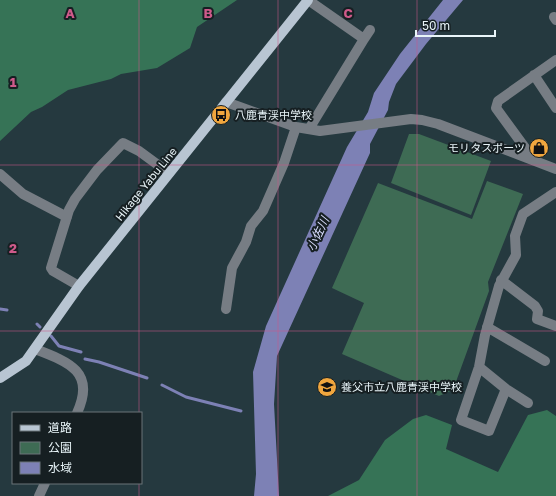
<svg xmlns="http://www.w3.org/2000/svg" width="556" height="496" font-family="'Golos Text','Noto Sans JP',sans-serif">
  <style>
    .green { fill: #3e6b54 }
    .forest { fill: #367356 }
    .water { fill: #7d81b5 }
    .lines { fill: none; stroke-linecap: round; stroke-linejoin: round }
    .stream { stroke: #7d81b5; stroke-width: 3 }
    .minor { stroke: #777d84; stroke-width: 10 }
    .major { stroke: #b8c5d2; stroke-width: 10 }
    .grid { fill: none; stroke: #ce5a8a; stroke-width: 1; stroke-opacity: 0.55 }
    .labels { text-anchor: middle; stroke-width: 4; stroke-linejoin: round; paint-order: stroke }
    .poi-label { font-size: 11px; fill: #e9f5f9; stroke: #161f22; text-anchor: start }
    .street-label { font-size: 11px; fill: #e9f5f9; stroke: #161f22 }
    .water-label { font-size: 12px; font-style: italic; fill: #dadefe; stroke: #161f22 }
    .grid-label { font-size: 13px; text-anchor: middle; font-weight: bold; fill: #ce5a8a; stroke: #161f22; stroke-width: 4; stroke-linejoin: round; paint-order: stroke }
  </style>
  <rect width="100%" height="100%" fill="#25393f"/>
  <path class="green" d="M 409,134 L 419,134 L 491,161 L 471,215 L 391,183 Z
    M 487,181 L 523,194 L 488,282 L 489,291 L 453,390 L 439,396 L 342,354 L 364,303 L 332,288 L 378,183 L 472,219 Z"/>
  <path class="forest" d="M 0,0 L 237,0 L 197,27 L 190,48 L 157,68 L 121,74 L 111,79 L 68,90 L 42,107 L 31,112 L 0,141 Z
    M 547,410 L 556,416 L 556,496 L 328,496 L 359,480 L 385,440 L 413,419 L 426,415 L 452,425 L 446,449 L 498,472 L 528,415 Z"/>
  <path class="water" d="M 443,0 L 463,0 L 426,44 L 396,84 L 389,102 L 388,110 L 370,144 L 370,153 L 277,356 L 274,404 L 279,496 L 254,496 L 256,474 L 253,372 L 266,326 L 347,147 L 368,112 L 374,93 L 400,54 Z"/>
  <g class="lines">
    <path class="stream" d="M 0,309 L 7,310
      M 37,324 L 40,327
      M 51,336 L 59,346 L 81,352
      M 85,359 L 99,362 L 147,378
      M 162,385 L 186,397 L 241,411"/>
    <path class="minor" d="M 308,0 L 364,39 L 309,129
      M 554,17 L 556,20
      M 364,39 L 370,30
      M 534,75 L 556,108
      M 226,102 L 296,127 L 320,131 L 411,119 L 422,120 L 438,124 L 556,169
      M 534,160 L 496,108 L 498,101 L 556,60
      M 0,174 L 23,194 L 67,217
      M 501,280 L 535,306 L 538,311 L 537,319 L 556,326
      M 79,286 L 53,271 L 51,268 L 69,210 L 75,199 L 97,170 L 123,143 L 139,151 L 169,173
      M 226,309 L 232,268 L 246,242 L 251,226 L 263,211 L 284,163 L 296,127
      M 487,327 L 545,361
      M 35,349 C 69,362 96,372 77,413
      M 479,367 L 506,389 L 528,403
      M 506,389 L 489,431 L 461,420 L 479,367 L 485,335 L 499,286 L 516,255 L 515,236 L 523,214 L 556,192
      M 39,496 L 45,483"/>
    <path class="major" d="M 0,378 L 26,361 L 79,286 L 308,0"/>
  </g>
  <path class="grid" d="M 139,0 L 139,413M 278,0 L 278,496M 417,0 L 417,496M 0,165 L 556,165M 0,331 L 556,331M 139,483 L 139,496"/>
  <defs>
    <g id="bus-disc" transform="scale(1)"><circle r="9.5" fill="#f0a63e" stroke="#161f22"/><path d="M-5-6H5V4H4V6H2V4H-2V6H-4V4H-5ZM-3.5-4V0h7V-4ZM-3.5 1.2v1.5H-2V1.2ZM2 1.2v1.5H3.5V1.2Z" fill="#111"/></g>
    <g id="shop-disc" transform="scale(1)"><circle r="9.5" fill="#f0a63e" stroke="#161f22"/><path d="M-5-2.5h2.3a2.7 3.5 0 0 1 5.4 0H5L5.5 6h-11ZM-1.5-2.5h3a1.5 2.3 0 0 0-3 0Z" fill="#111"/></g>
    <g id="school-disc" transform="scale(1)"><circle r="9.5" fill="#f0a63e" stroke="#161f22"/><path d="M0-5L7-2L0 1L-7-2ZM-4 1L0 2.5L4 1V4Q0 6-4 4Z" fill="#111"/></g>
  </defs>
  <g fill-rule="evenodd">
    <use href="#bus-disc" x="221" y="115"/>
    <use href="#shop-disc" x="539" y="148"/>
    <use href="#school-disc" x="327" y="387"/>
  </g>
  <g class="labels">
    <g class="poi-label">
      <text x="235" y="119">八鹿青渓中学校</text>
      <text x="525" y="152" text-anchor="end">モリタスポーツ</text>
      <text x="341" y="391">養父市立八鹿青渓中学校</text>
    </g>
    <g class="street-label">
      <text transform="translate(146 184) rotate(-51)" y="4">Hikage Yabu Line</text>
    </g>
    <g class="water-label">
      <text transform="translate(318 234) rotate(-65)" y="4">小佐川</text>
    </g>
  </g>
  <g class="grid-label">
    <text x="70" y="18">A</text>
    <text x="208" y="18">B</text>
    <text x="348" y="18">C</text>
    <text x="13" y="87">1</text>
    <text x="13" y="253">2</text>
  </g>
  <rect x="12" y="412" width="130" height="72" fill="#161f22" stroke="#6a7578"/>
  <rect x="20" y="425" width="20" height="6" fill="#b8c5d2" stroke="#6a7578"/>
  <text x="48" y="432" font-size="12" fill="#e9f5f9">道路</text>
  <rect x="20" y="442" width="20" height="12" fill="#3e6b54" stroke="#6a7578"/>
  <text x="48" y="452" font-size="12" fill="#e9f5f9">公園</text>
  <rect x="20" y="462" width="20" height="12" fill="#7d81b5" stroke="#6a7578"/>
  <text x="48" y="472" font-size="12" fill="#e9f5f9">水域</text>
  <path d="M416 30v6h79v-6" fill="none" stroke="#e9f5f9" stroke-width="2"/>
  <text x="422" y="30" font-size="12" fill="#e9f5f9" stroke="#161f22" stroke-width="3" paint-order="stroke">50 m</text>
</svg>
